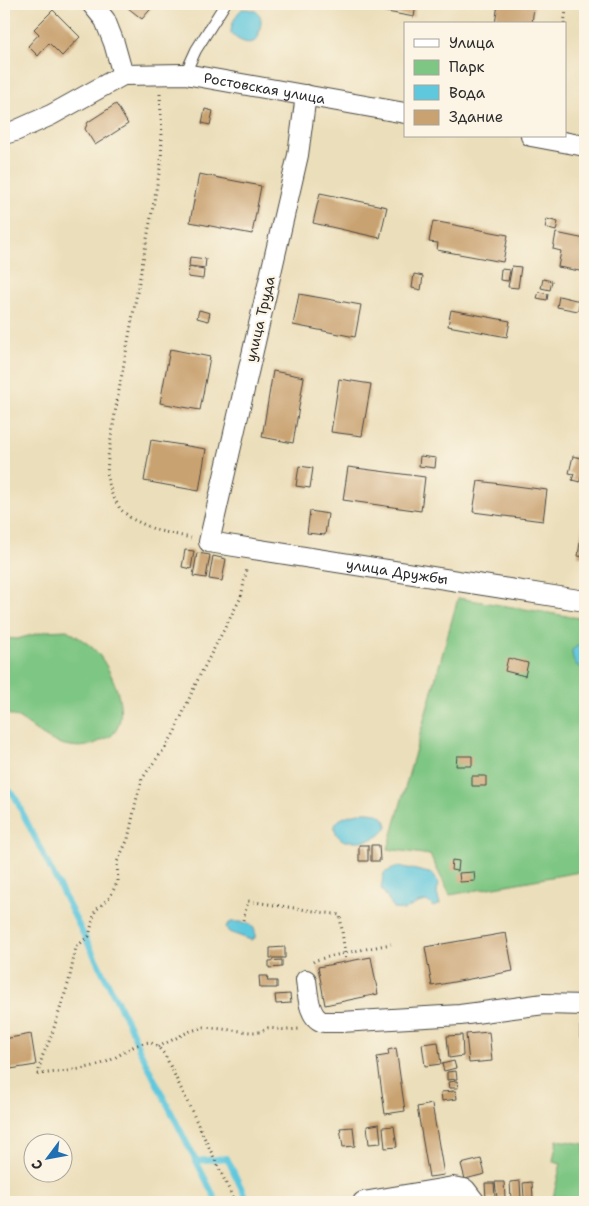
<svg xmlns="http://www.w3.org/2000/svg" width="589" height="1206" font-family="'Shantell Sans',sans-serif">
  <style>
    .green { fill: #7ec683; stroke: #547857 }
    .water { fill: #60c8dd; stroke: #467a84 }
    .lines { fill: none; stroke-linecap: round; stroke-linejoin: round }
    .stream { stroke: #60c8dd; stroke-width: 6 }
    .building { fill: #c9a271 }
    .lane-casing { stroke: #484640; stroke-width: 12 }
    .street-casing { stroke: #484640; stroke-width: 22 }
    .path { stroke: #484640; stroke-width: 3; stroke-dasharray: 1 4; stroke-linecap: butt }
    .lane { stroke: #fff; stroke-width: 10 }
    .street { stroke: #fff; stroke-width: 20 }
    .labels { text-anchor: middle; stroke-width: 4.5; stroke-linejoin: round; paint-order: stroke }
    .street-label { font-size: 14px; fill: #2b2b2b; stroke: #fcf5e5 }
  </style>
  <rect width="100%" height="100%" fill="#fcf5e5"/>
  <filter id="ink" filterUnits="userSpaceOnUse"><feTurbulence type="fractalNoise" baseFrequency=".02" numOctaves="2"/><feDisplacementMap in="SourceGraphic" scale="10" xChannelSelector="R" yChannelSelector="G"/><feConvolveMatrix kernelMatrix="1 2 1 2 8 2 1 2 1" color-interpolation-filters="sRGB"/></filter>
  <filter id="wash" filterUnits="userSpaceOnUse"><feTurbulence type="fractalNoise" baseFrequency=".0096" numOctaves="4" result="noise"/><feDisplacementMap in="SourceGraphic" scale="20" xChannelSelector="R" yChannelSelector="G"/><feGaussianBlur stdDeviation="1.12" result="paint"/><feColorMatrix in="noise" values="0 0 0 0 0 0 0 0 0 0 0 0 0 0 0 0 0 1.4 0 .05"/><feComposite in="paint" operator="in"/></filter>
  <g filter="url(#wash)">
    <rect width="100%" height="100%" fill="#ebdeba"/>
    <path class="green" d="M 458,598 L 585,619 L 585,871 L 450,895 L 430,855 L 388,849 Z
      M 67,630 C 79,638 92,645 100,656 C 113,674 131,715 113,734 C 111,737 104,739 100,741 C 91,746 82,748 71,746 C 49,744 36,729 18,718 C 13,716 8,714 4,712 L 4,638 L 17,639 L 47,631 Z
      M 557,1140 L 585,1144 L 585,1202 L 552,1202 L 561,1163 L 553,1161 Z"/>
    <path class="water" d="M 242,9 C 256,9 264,13 260,28 C 259,32 259,37 256,40 C 249,47 235,39 231,33 C 231,24 236,14 242,9 Z
      M 579,645 L 585,645 L 585,669 C 575,667 572,661 572,650 Z
      M 365,812 C 376,812 385,815 387,826 C 379,843 360,841 345,841 C 341,839 338,837 336,833 C 329,817 355,814 365,812 Z
      M 399,866 L 433,874 L 438,883 L 437,894 L 440,904 L 433,907 L 427,901 L 418,903 L 404,910 L 394,909 L 381,888 L 384,873 Z
      M 231,922 C 242,922 249,921 255,930 L 255,938 L 251,940 L 229,932 L 226,928 L 227,925 Z"/>
    <g class="lines">
      <path class="stream" d="M 4,789 C 16,793 16,799 21,810 L 133,1033 L 139,1049 L 217,1202
        M 196,1161 L 227,1158 L 248,1202"/>
    </g>
    <g id="blocks">
      <path class="building" d="M 123,4 L 155,4 L 142,19 Z
        M 377,4 L 416,4 L 414,17 L 376,10 Z
        M 498,4 L 519,4 L 534,6 L 532,24 L 495,24 Z
        M 53,10 L 80,37 L 62,56 L 49,43 L 38,56 L 28,46 L 39,34 L 34,29 Z
        M 116,104 L 128,124 L 95,145 L 85,129 L 88,122 Z
        M 205,109 L 213,111 L 210,125 L 202,123 Z
        M 199,174 L 261,186 L 252,234 L 190,222 Z
        M 320,193 L 387,207 L 380,238 L 313,223 Z
        M 547,219 L 558,222 L 556,231 L 545,228 Z
        M 433,221 L 508,235 L 503,262 L 437,250 L 438,243 L 429,242 Z
        M 556,233 L 585,239 L 585,272 L 558,267 L 561,251 L 553,249 Z
        M 190,257 L 206,259 L 205,268 L 189,266 Z
        M 512,266 L 521,267 L 518,288 L 508,287 Z
        M 189,267 L 204,270 L 203,279 L 188,277 Z
        M 501,269 L 510,270 L 508,281 L 500,280 Z
        M 414,274 L 423,276 L 421,290 L 412,288 Z
        M 543,279 L 552,281 L 550,290 L 541,288 Z
        M 539,292 L 548,294 L 547,300 L 537,298 Z
        M 299,294 L 361,305 L 355,337 L 293,325 Z
        M 559,296 L 580,301 L 578,311 L 557,307 Z
        M 199,310 L 210,313 L 208,321 L 197,318 Z
        M 451,310 L 510,321 L 507,337 L 448,326 Z
        M 170,349 L 210,357 L 200,410 L 160,403 Z
        M 273,371 L 304,377 L 293,443 L 262,437 Z
        M 339,379 L 371,384 L 362,436 L 331,432 Z
        M 151,440 L 206,449 L 199,491 L 144,481 Z
        M 420,456 L 436,458 L 435,468 L 419,466 Z
        M 573,456 L 585,459 L 580,482 L 572,480 L 574,474 L 569,473 Z
        M 299,466 L 313,468 L 310,488 L 296,486 Z
        M 348,467 L 425,477 L 421,511 L 343,500 Z
        M 478,481 L 547,490 L 543,521 L 473,512 Z
        M 310,511 L 328,514 L 325,535 L 307,533 Z
        M 584,515 L 585,515 L 585,557 L 578,556 Z
        M 185,550 L 194,551 L 191,569 L 182,567 Z
        M 197,553 L 210,555 L 206,578 L 193,576 Z
        M 213,556 L 226,559 L 222,581 L 209,579 Z
        M 508,658 L 528,663 L 525,676 L 505,671 Z
        M 457,756 L 472,756 L 472,766 L 456,766 Z
        M 472,776 L 486,776 L 486,786 L 472,786 Z
        M 359,845 L 368,845 L 368,861 L 359,861 Z
        M 371,845 L 379,845 L 380,861 L 371,861 Z
        M 452,860 L 459,861 L 458,871 L 451,870 Z
        M 474,872 L 475,881 L 460,882 L 459,873 Z
        M 506,933 L 513,971 L 432,986 L 425,947 Z
        M 285,947 L 285,958 L 270,958 L 270,948 Z
        M 371,957 L 378,994 L 325,1005 L 318,967 Z
        M 282,960 L 282,967 L 269,968 L 269,961 Z
        M 259,976 L 268,976 L 267,981 L 277,981 L 277,988 L 260,988 Z
        M 290,994 L 291,1003 L 276,1004 L 275,995 Z
        M 580,1026 L 585,1026 L 585,1038 L 580,1038 Z
        M 489,1032 L 492,1061 L 469,1063 L 466,1034 Z
        M 31,1034 L 36,1065 L 4,1070 L 4,1039 Z
        M 462,1035 L 463,1056 L 449,1058 L 447,1036 Z
        M 438,1042 L 441,1064 L 425,1066 L 422,1044 Z
        M 396,1048 L 405,1111 L 385,1114 L 377,1057 L 389,1055 L 388,1050 Z
        M 454,1061 L 456,1068 L 444,1071 L 442,1064 Z
        M 456,1071 L 457,1079 L 447,1080 L 447,1072 Z
        M 457,1081 L 458,1088 L 449,1088 L 448,1082 Z
        M 456,1091 L 457,1099 L 442,1101 L 441,1092 Z
        M 432,1104 L 444,1175 L 429,1177 L 417,1107 Z
        M 379,1124 L 381,1143 L 369,1144 L 367,1126 Z
        M 394,1126 L 397,1147 L 385,1148 L 383,1127 Z
        M 353,1127 L 355,1146 L 343,1147 L 340,1128 Z
        M 481,1159 L 485,1174 L 465,1179 L 461,1164 Z
        M 520,1181 L 521,1199 L 511,1199 L 510,1182 Z
        M 495,1182 L 504,1182 L 505,1197 L 497,1198 Z
        M 532,1182 L 533,1198 L 524,1198 L 523,1183 Z
        M 485,1183 L 494,1183 L 495,1198 L 486,1199 Z"/>
    </g>
  </g>
  <g filter="url(#ink)">
    <use href="#blocks" fill-opacity="0" stroke="#484640" stroke-width="1"/>
    <g class="lines">
      <g class="lane-casing">
        <path id="lane" d="M 185,74 L 196,50 L 225,4"/>
      </g>
      <g class="street-casing">
        <g id="street">
          <path d="M 92,4 L 105,20 L 114,43 L 123,75"/>
          <path id="s1" d="M 306,95 L 298,155 L 209,542 L 585,601"/>
          <path id="s2" d="M 4,134 L 15,131 L 51,115 L 123,75 L 185,74 L 405,113"/>
          <path d="M 531,136 L 585,146"/>
          <path d="M 306,980 C 308,993 308,1019 324,1022 C 330,1022 336,1022 341,1022 L 460,1015 L 544,1004 L 585,1005"/>
          <path d="M 363,1202 L 453,1187 L 465,1189 L 475,1202"/>
        </g>
      </g>
      <path class="path" d="M 564,24 L 567,4
        M 160,94 L 162,136 L 161,163 L 117,401 L 108,457 L 107,477 L 112,494 L 120,509 L 132,519 L 156,530 L 191,538
        M 243,920 L 248,901 L 340,915 L 346,962
        M 313,962 L 316,960 L 345,953 L 391,944
        M 158,1047 L 188,1032 L 204,1027 L 250,1032 L 260,1032 L 268,1028 L 287,1030 L 299,1029
        M 235,1202 L 165,1055 L 158,1047 L 150,1042 C 130,1044 122,1056 104,1063 C 83,1070 60,1072 38,1074 L 42,1057 L 51,1037 L 69,981 L 76,947 L 89,936 L 95,911 L 110,897 L 118,881 L 117,862 L 128,839 L 137,797 L 142,779 L 151,766 L 166,747 L 174,733 L 197,681 L 241,597 L 247,568"/>
      <use href="#lane" class="lane"/>
      <use href="#street" class="street"/>
    </g>
  </g>
  <g class="labels">
    <g class="street-label">
      <text dy="5" stroke="none"><textPath href="#s2" startOffset="276">Ростовская улица</textPath></text>
      <text transform="translate(260 319) rotate(-77)" y="5">улица Труда</text>
      <text dy="5" stroke="none"><textPath href="#s1" startOffset="648">улица Дружбы</textPath></text>
    </g>
  </g>
  <rect width="589" height="1206" fill="none" stroke="#fcf5e5" stroke-width="20"/>
  <rect x="404" y="22" width="162" height="115" fill="#fcf5e5" stroke="#a8a49b"/>
  <rect x="414" y="39" width="25" height="8" fill="#ffffff" stroke="#a8a49b"/>
  <text x="449" y="48" font-size="15" fill="#2b2b2b">Улица</text>
  <rect x="414" y="60" width="25" height="15" fill="#7ec683" stroke="#a8a49b"/>
  <text x="449" y="72" font-size="15" fill="#2b2b2b">Парк</text>
  <rect x="414" y="85" width="25" height="15" fill="#60c8dd" stroke="#a8a49b"/>
  <text x="449" y="98" font-size="15" fill="#2b2b2b">Вода</text>
  <rect x="414" y="110" width="25" height="15" fill="#c9a271" stroke="#a8a49b"/>
  <text x="449" y="122" font-size="15" fill="#2b2b2b">Здание</text>
  <g transform="translate(48 1158) rotate(238)"><circle r="24" fill="#fcf5e5" stroke="#a8a49b"/>
  <path d="M0-4L9 19L0 12L-9 19Z" fill="#1f6fb2"/>
  <text y="-8" font-size="14" font-weight="bold" text-anchor="middle" fill="#2b2b2b">С</text>
  </g>
</svg>
